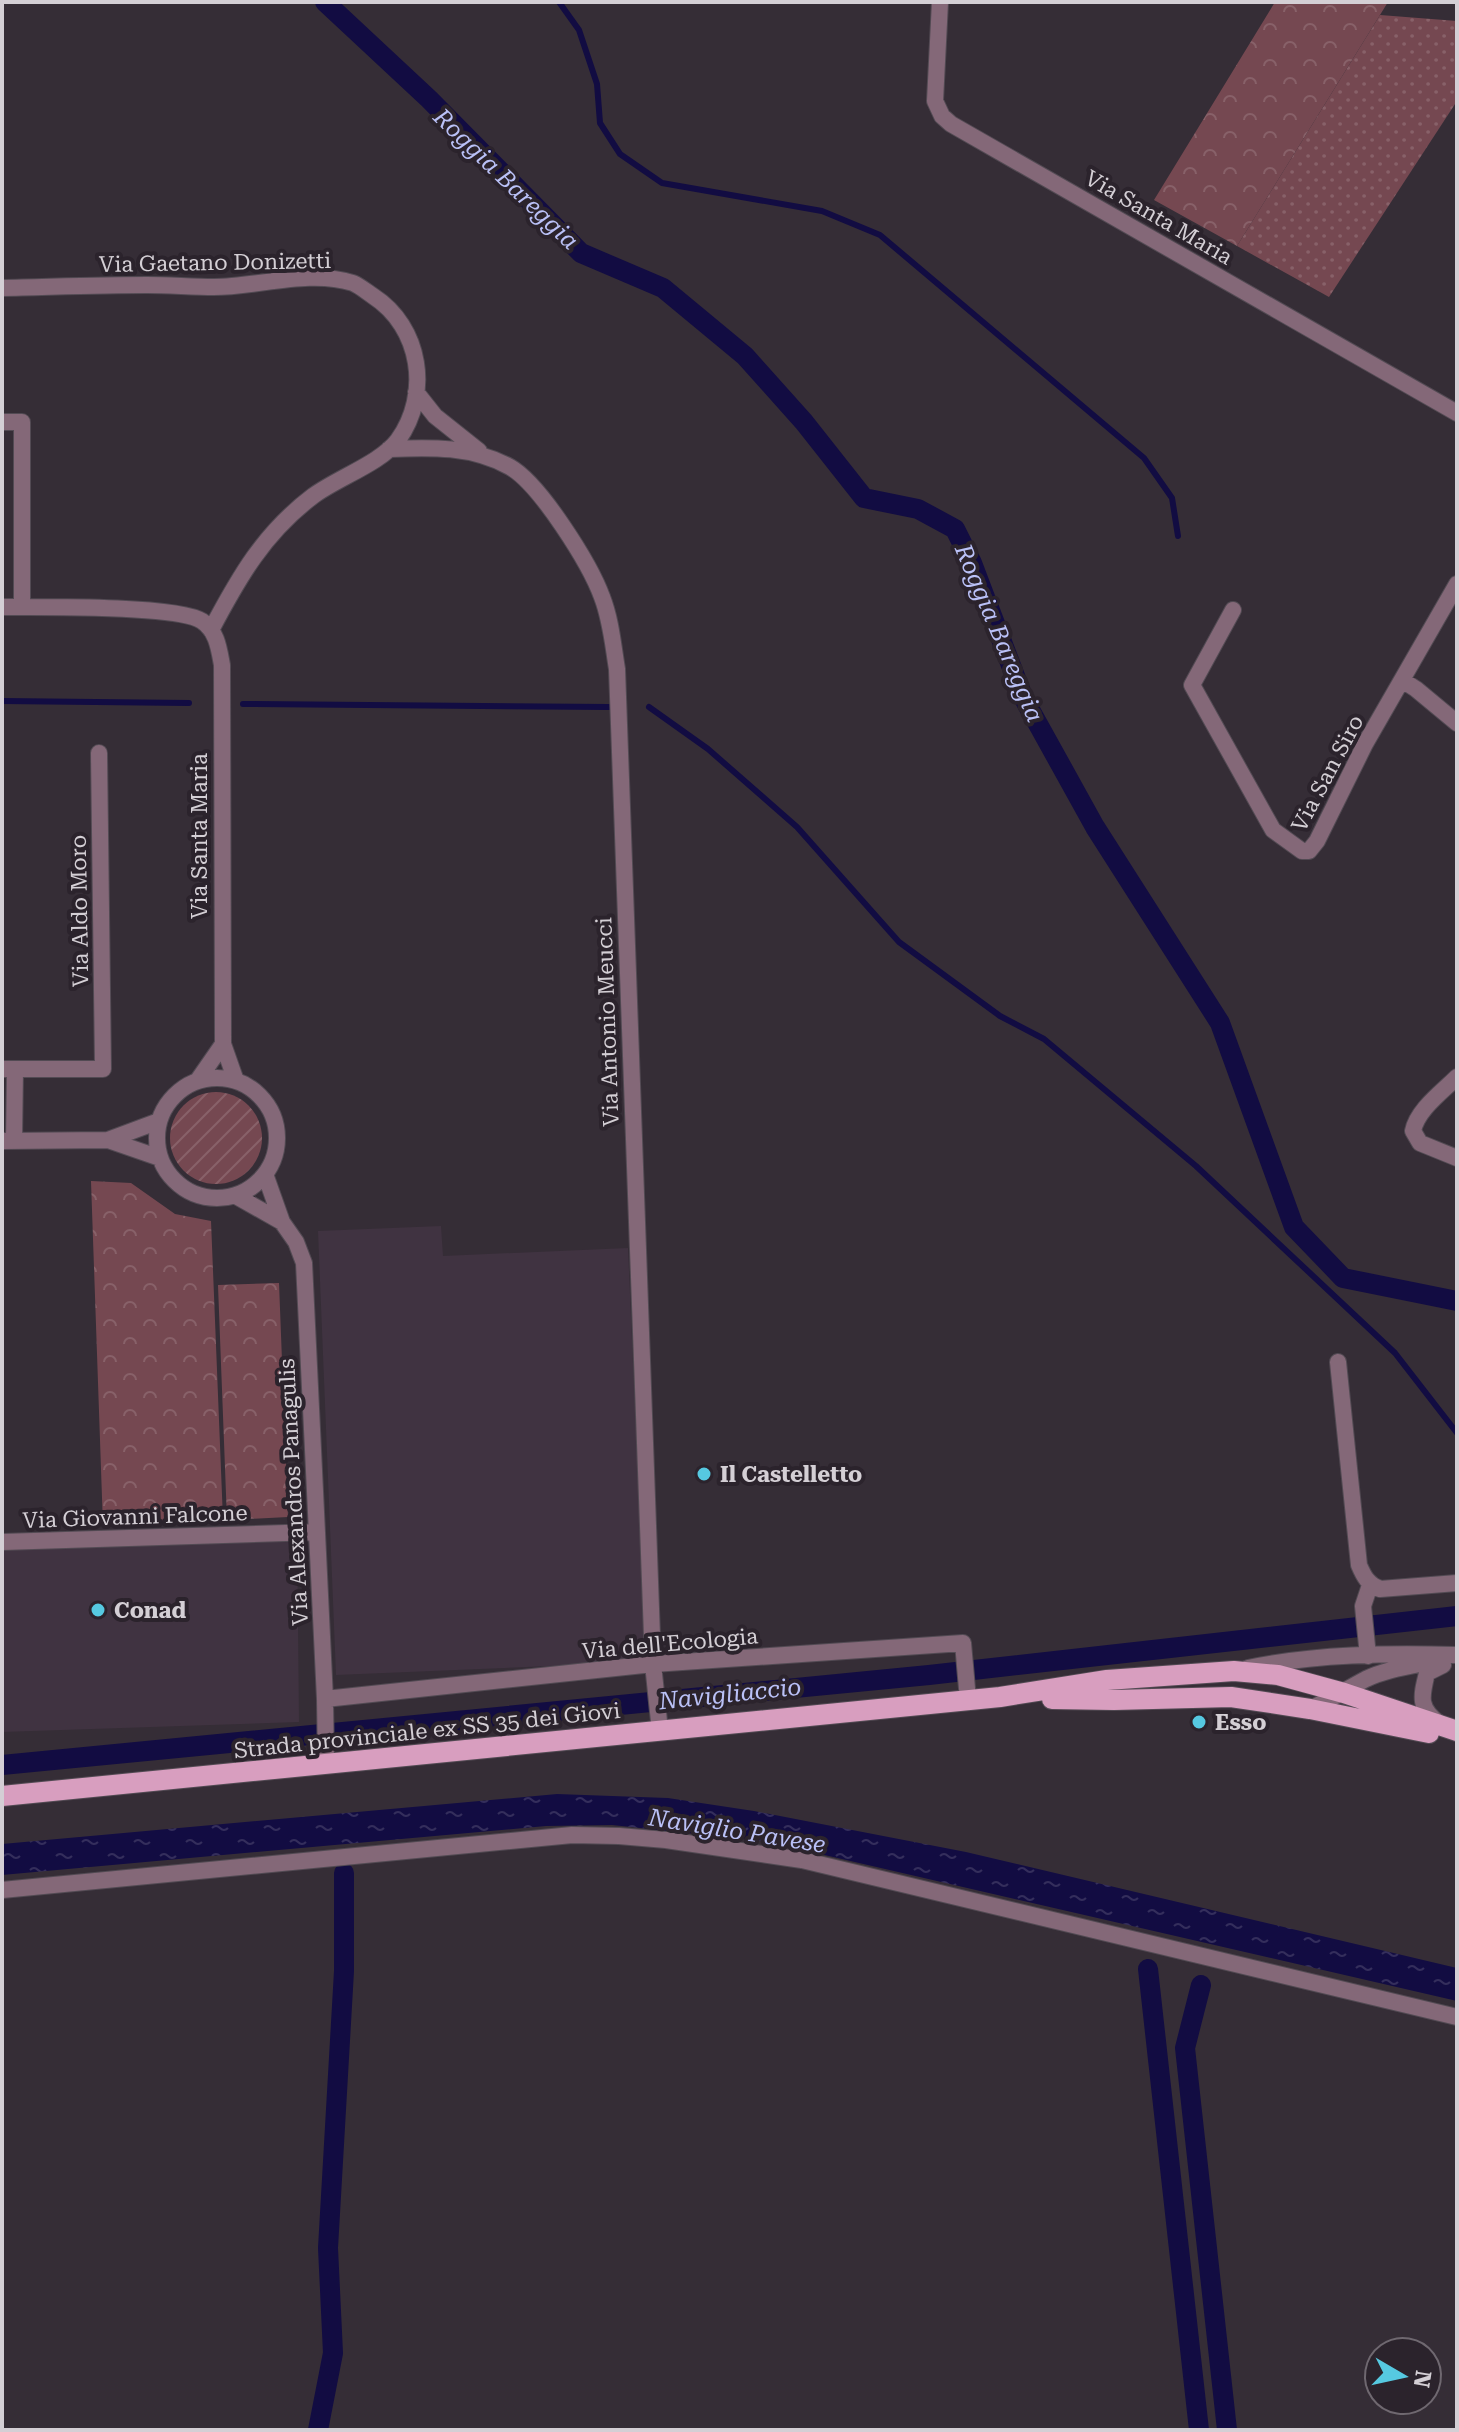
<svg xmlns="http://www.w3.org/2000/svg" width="1459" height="2432" font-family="'Roboto Serif',serif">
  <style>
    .built { fill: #403341 }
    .grass { fill: url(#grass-dots) }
    .park { fill: url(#park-crowns) }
    .garden { fill: url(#garden-furrows) }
    .water { fill: url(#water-ripples) }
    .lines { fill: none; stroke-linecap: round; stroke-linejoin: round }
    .stream { stroke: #120c42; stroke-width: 6 }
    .canal { stroke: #120c42; stroke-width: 20 }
    .street-casing { stroke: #524a53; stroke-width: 18 }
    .primary-casing { stroke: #524a53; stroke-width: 22 }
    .street { stroke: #846878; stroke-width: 16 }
    .primary { stroke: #d89ebf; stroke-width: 20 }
    .poi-dot { fill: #56c9e1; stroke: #2b232c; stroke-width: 3 }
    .labels { text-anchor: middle; stroke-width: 8; stroke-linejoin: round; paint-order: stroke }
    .street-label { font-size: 22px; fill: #d4cfd5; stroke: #2b232c }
    .poi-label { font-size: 22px; font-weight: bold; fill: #d4cfd5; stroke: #2b232c; text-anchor: start }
    .water-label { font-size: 24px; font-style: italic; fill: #bac1f7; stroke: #2b232c }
  </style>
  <defs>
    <pattern id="grass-dots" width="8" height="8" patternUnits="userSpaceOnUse" patternTransform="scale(2)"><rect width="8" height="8" fill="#754851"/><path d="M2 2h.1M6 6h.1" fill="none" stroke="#886169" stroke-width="1.8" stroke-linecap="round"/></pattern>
    <pattern id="park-crowns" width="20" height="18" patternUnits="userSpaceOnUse" patternTransform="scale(2)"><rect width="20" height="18" fill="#754851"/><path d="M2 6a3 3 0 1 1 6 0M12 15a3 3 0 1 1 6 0" fill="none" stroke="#886169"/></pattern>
    <pattern id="garden-furrows" width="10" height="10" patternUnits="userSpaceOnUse" patternTransform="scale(2)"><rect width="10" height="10" fill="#754851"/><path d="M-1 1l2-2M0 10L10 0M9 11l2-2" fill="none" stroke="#886169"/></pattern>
    <pattern id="water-ripples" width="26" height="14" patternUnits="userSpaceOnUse" patternTransform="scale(2)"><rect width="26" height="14" fill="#120c42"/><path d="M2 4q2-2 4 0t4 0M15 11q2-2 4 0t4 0" fill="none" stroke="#342e5c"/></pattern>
  </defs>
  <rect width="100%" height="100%" fill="#352d36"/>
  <path class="built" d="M 441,1226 L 443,1256 L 628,1248 L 646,1662 L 336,1675 L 318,1231 Z
    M 297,1528 L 299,1722 L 2,1732 L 2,1550 Z"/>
  <path class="grass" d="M 1380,15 L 1457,21 L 1457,101 L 1329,297 L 1237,246 Z"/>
  <path class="park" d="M 1275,2 L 1388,2 L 1237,246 L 1154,200 Z
    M 91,1181 L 131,1183 L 175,1214 L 211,1221 L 223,1520 L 103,1526 Z
    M 279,1283 L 288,1517 L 227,1520 L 218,1285 Z"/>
  <path class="garden" d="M170 1138a46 46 0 1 1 92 0a46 46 0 1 1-92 0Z"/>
  <path class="water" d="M 557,1794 L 668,1798 L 754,1811 L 966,1852 L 1457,1968 L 1457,2001 L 764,1841 L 612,1825 L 546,1826 L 2,1875 L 2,1844 Z"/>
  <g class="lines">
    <path class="stream" d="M 559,2 L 579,30 L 597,84 L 600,123 L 620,154 L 662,183 L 822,211 L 880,235 L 1144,458 L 1172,498 L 1178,536
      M 2,701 L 189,703
      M 243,704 L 609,707
      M 649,707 L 708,749 L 797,827 L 899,942 L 1000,1016 L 1044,1039 L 1196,1166 L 1395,1353 L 1457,1433"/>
    <path class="canal" d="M 325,2 L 429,99 L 581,253 L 663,288 L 745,356 L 804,422 L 864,498 L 918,509 L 955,529 L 972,563 L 1023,697 L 1095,827 L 1220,1023 L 1294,1227 L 1343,1278 L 1457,1301
      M 2,1765 L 929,1675 L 1457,1616
      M 1148,1969 L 1199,2430
      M 1201,1985 L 1185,2048 L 1227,2430
      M 318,2430 L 333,2353 L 328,2248 L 344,1971 L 344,1873"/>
    <g class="street-casing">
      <path id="street" d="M 940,2 L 935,101 L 942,116 L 951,124 L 1457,413
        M 2,288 C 50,287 99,285 147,285 C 170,285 192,287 214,287 C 259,287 309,269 353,283 C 360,286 367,292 373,296 C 421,327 431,394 398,440 C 381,463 337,478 313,496 C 264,533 239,577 211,630
        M 416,392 L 435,416 L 479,451
        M 2,422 L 22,422 L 22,607
        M 389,449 C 431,447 472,446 510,467 C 540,484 590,564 602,597 C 611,620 613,645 617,669 L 653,1664 L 660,1731
        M 2,607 C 38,607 178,605 202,621 C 217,631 219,649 222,665 L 223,1044 L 236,1081
        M 1233,610 L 1192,685 L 1273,830 L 1302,851 L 1309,851 L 1317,841 L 1365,744 L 1457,584
        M 1402,680 L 1416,689 L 1457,723
        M 2,1069 L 103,1069 L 99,753
        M 1457,1077 C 1442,1092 1417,1110 1413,1131 L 1420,1143 L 1457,1158
        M157 1138a60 60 0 1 1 120 0a60 60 0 1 1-120 0Z
        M 198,1080 L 223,1044
        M 108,1140 L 159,1121
        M 2,1141 L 108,1140 L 160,1158
        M 14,1141 L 15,1070
        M 265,1174 L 282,1222 L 296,1242 L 304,1263 L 325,1699 L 326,1765
        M 236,1196 L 282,1222
        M 1338,1362 L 1359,1565 C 1364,1577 1368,1584 1380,1589 L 1457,1583
        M 2,1542 L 317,1532
        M 1368,1656 L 1363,1606 L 1370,1585
        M 1248,1668 C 1315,1654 1388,1653 1457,1655
        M 325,1699 L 653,1664 L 963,1643 L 968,1700
        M 1310,1709 C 1330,1700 1347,1689 1366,1679 C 1387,1669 1411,1666 1434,1661
        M 1440,1724 C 1418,1708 1421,1697 1427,1673 L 1443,1665
        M 2,1890 L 572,1835 L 619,1836 L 666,1840 L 802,1860 L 1457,2017"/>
    </g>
    <g class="primary-casing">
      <path id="primary" d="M 1052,1699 L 1114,1700 L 1231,1697 L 1310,1709 L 1429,1733
        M 2,1796 L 1000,1697 L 1107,1680 L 1234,1671 L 1278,1675 L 1344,1693 L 1457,1731"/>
    </g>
    <use href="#street" class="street"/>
    <use href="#primary" class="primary"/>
  </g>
  <g class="poi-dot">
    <circle cx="704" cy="1474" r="8"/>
    <circle cx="98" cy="1610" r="8"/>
    <circle cx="1199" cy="1722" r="8"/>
  </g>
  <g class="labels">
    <g class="street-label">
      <text transform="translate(1159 217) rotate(30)" y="8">Via Santa Maria</text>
      <text transform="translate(215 262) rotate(-1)" y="8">Via Gaetano Donizetti</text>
      <text transform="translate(1327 773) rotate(-62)" y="8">Via San Siro</text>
      <text transform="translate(199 836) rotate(-90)" y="8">Via Santa Maria</text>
      <text transform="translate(79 911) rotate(-91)" y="8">Via Aldo Moro</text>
      <text transform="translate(607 1022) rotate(-92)" y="8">Via Antonio Meucci</text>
      <text transform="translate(293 1492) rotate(-93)" y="8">Via Alexandros Panagulis</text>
      <text transform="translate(135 1516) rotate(-2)" y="8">Via Giovanni Falcone</text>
      <text transform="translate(670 1643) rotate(-5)" y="8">Via dell'Ecologia</text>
      <text transform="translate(427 1730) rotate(-6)" y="8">Strada provinciale ex SS 35 dei Giovi</text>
    </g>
    <g class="poi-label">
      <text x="720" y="1482">Il Castelletto</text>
      <text x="114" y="1618">Conad</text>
      <text x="1215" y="1730">Esso</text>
    </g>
    <g class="water-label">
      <text transform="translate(506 179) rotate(44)" y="8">Roggia Bareggia</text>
      <text transform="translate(999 633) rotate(67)" y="8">Roggia Bareggia</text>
      <text transform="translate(730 1694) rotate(-6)" y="8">Navigliaccio</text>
      <text transform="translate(737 1831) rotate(9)" y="8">Naviglio Pavese</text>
    </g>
  </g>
  <rect width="1459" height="2432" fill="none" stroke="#d4cfd5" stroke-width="8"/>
  <g transform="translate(1403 2376) rotate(99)"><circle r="38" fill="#2b232c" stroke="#6f6870" stroke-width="2"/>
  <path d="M0-6L14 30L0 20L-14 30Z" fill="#56c9e1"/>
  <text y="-12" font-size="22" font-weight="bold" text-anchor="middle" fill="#d4cfd5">N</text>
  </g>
</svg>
